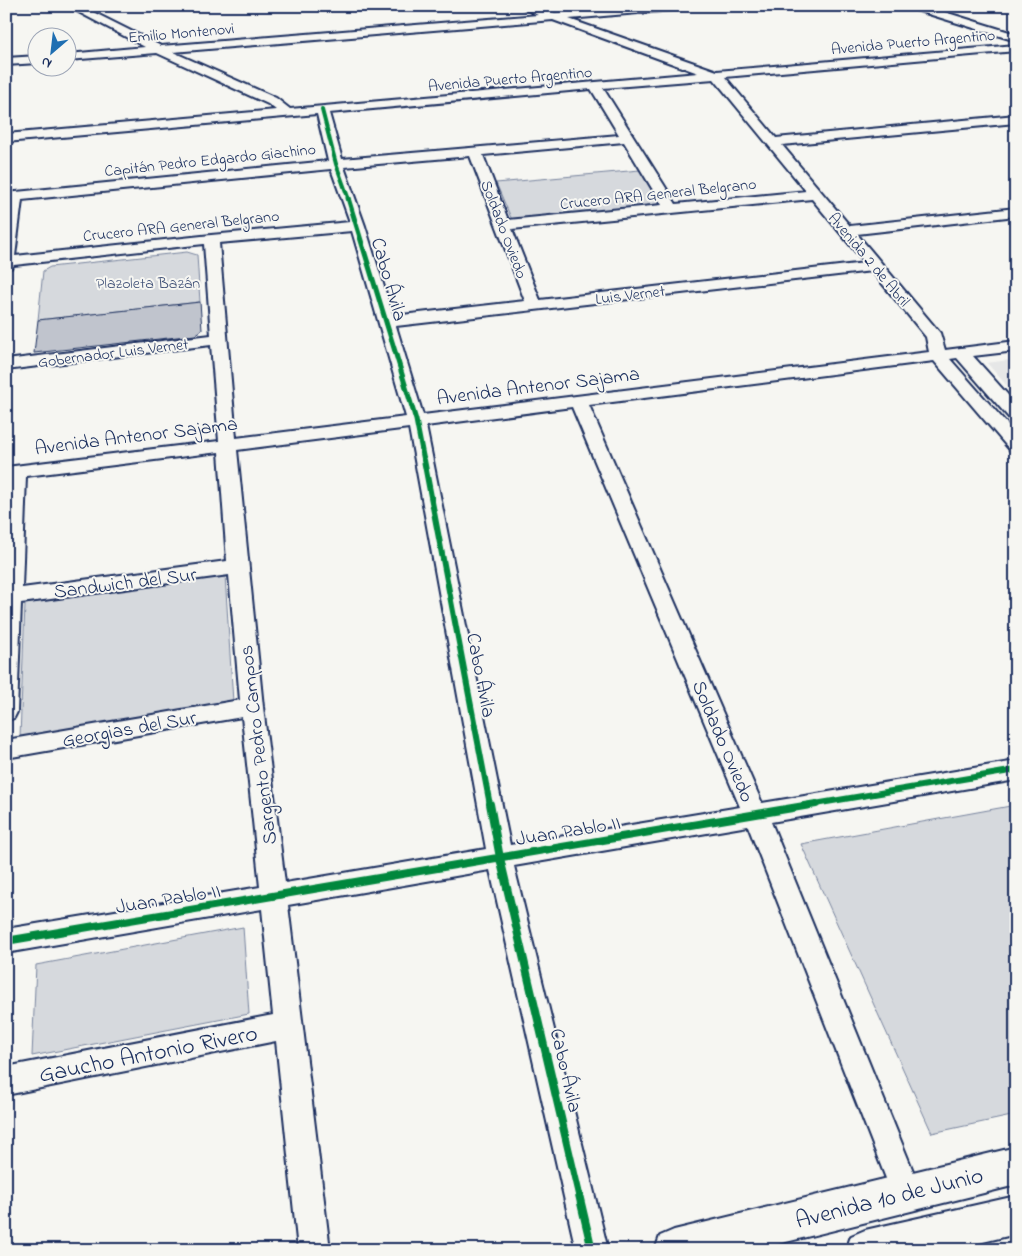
<svg xmlns="http://www.w3.org/2000/svg" width="1022" height="1256" font-family="'Indie Flower',sans-serif">
  <style>
    .built { fill: #e6e7e7 }
    .green { fill: #d6d9dd; stroke: #78849e }
    .building { fill: #c0c4cd; stroke: #1b2f5e }
    .lines { fill: none; stroke-linecap: round; stroke-linejoin: round }
    .minor-casing { stroke: #1b2f5e; stroke-width: 4 }
    .tertiary-casing { stroke: #1b2f5e; stroke-width: 4 }
    .minor { fill: #f6f6f2; fill-rule: evenodd }
    .tertiary { fill: #f6f6f2; fill-rule: evenodd }
    .cycleway-far3-casing { stroke: #f6f6f2; stroke-width: 5.5 }
    .cycleway-far2-casing { stroke: #f6f6f2; stroke-width: 8 }
    .cycleway-far1-casing { stroke: #f6f6f2; stroke-width: 9 }
    .cycleway-casing { stroke: #f6f6f2; stroke-width: 11 }
    .cycleway-far3 { stroke: #00873e; stroke-width: 4 }
    .cycleway-far2 { stroke: #00873e; stroke-width: 5 }
    .cycleway-far1 { stroke: #00873e; stroke-width: 6 }
    .cycleway { stroke: #00873e; stroke-width: 8 }
    .labels { text-anchor: middle; stroke-width: 4; stroke-linejoin: round; paint-order: stroke }
    .far-street-label { font-size: 16px; fill: #1b2f5e; stroke: #f6f6f2 }
    .far-park-label { font-size: 16px; fill: #405177; stroke: #f6f6f2 }
    .street-label { font-size: 20px; fill: #1b2f5e; stroke: #f6f6f2 }
    .near-street-label { font-size: 24px; fill: #1b2f5e; stroke: #f6f6f2 }
  </style>
  <rect width="100%" height="100%" fill="#f6f6f2"/>
  <filter id="ink" filterUnits="userSpaceOnUse"><feTurbulence type="fractalNoise" baseFrequency=".02" numOctaves="2"/><feDisplacementMap in="SourceGraphic" scale="10" xChannelSelector="R" yChannelSelector="G"/><feConvolveMatrix kernelMatrix="1 2 1 2 8 2 1 2 1" color-interpolation-filters="sRGB"/></filter>
  <g filter="url(#ink)">
    <path class="built" d="M 1016,359 L 1016,396 L 987,363 Z"/>
    <path class="green" d="M 640,170 L 662,205 L 512,220 L 496,183 Z
      M 187,252 L 197,255 L 200,302 L 38,320 L 43,271 L 50,267 Z
      M 225,575 L 233,702 L 20,737 L 25,604 Z
      M 1016,805 L 1016,1115 L 932,1133 L 801,844 Z
      M 243,927 L 249,1014 L 32,1056 L 36,965 Z"/>
    <path class="building" d="M 200,302 L 202,330 L 195,335 L 34,353 L 38,320 Z"/>
    <g class="lines">
      <g class="minor-casing">
        <path id="minor" d="M 67,6 L 81,6 L 161,46 L 538,15 L 519,6 L 535,6 L 555,13 L 643,6 L 690,6 L 685,9 L 569,19 L 717,71 L 1016,45 L 1016,51 L 725,77 L 776,138 L 1016,115 L 1016,123 L 782,145 L 850,226 L 1016,208 L 1016,216 L 857,234 L 940,333 L 945,350 L 1016,341 L 1016,351 L 973,356 L 1016,404 L 1016,420 L 1010,419 L 957,358 L 950,359 L 1016,434 L 1016,452 L 1010,450 L 934,361 L 589,405 L 762,803 L 1016,761 L 1016,780 L 771,822 L 922,1193 L 918,1204 L 907,1208 L 896,1204 L 748,826 L 514,866 L 608,1250 L 576,1250 L 490,870 L 288,905 L 330,1250 L 298,1250 L 276,1041 L 6,1095 L 6,1067 L 273,1015 L 262,909 L 6,953 L 6,929 L 260,887 L 242,717 L 6,758 L 6,740 L 240,700 L 229,575 L 21,603 L 17,712 L 14,718 L 6,721 L 6,467 L 219,441 L 211,345 L 6,370 L 6,360 L 211,335 L 204,244 L 14,265 L 11,268 L 6,269 L 6,193 L 328,161 L 317,114 L 6,142 L 6,134 L 276,110 L 268,104 L 157,53 L 68,60 L 68,54 L 145,47 ZM 553,20 L 698,73 L 290,109 L 276,98 L 173,52 ZM 714,79 L 806,191 L 676,204 L 603,88 ZM 591,89 L 619,135 L 342,159 L 329,113 ZM 624,142 L 662,205 L 508,220 L 483,155 ZM 470,156 L 525,301 L 393,316 L 365,226 L 344,167 ZM 331,169 L 350,222 L 211,235 L 15,256 L 22,200 ZM 812,199 L 865,263 L 540,300 L 512,229 ZM 352,231 L 406,417 L 236,438 L 219,243 ZM 872,271 L 926,337 L 929,352 L 423,415 L 396,326 ZM 572,407 L 740,807 L 510,845 L 426,426 ZM 409,428 L 486,849 L 285,883 L 263,707 L 237,450 ZM 219,452 L 227,561 L 22,588 L 26,476 Z
          M 908,6 L 925,6 L 1016,34 L 1016,41 L 909,8 Z
          M 38,56 L 38,63 L 6,65 L 6,58 Z"/>
      </g>
      <g class="tertiary-casing">
        <path id="tertiary" d="M 1016,1147 L 1016,1185 L 754,1250 L 655,1250 L 660,1236 L 674,1230 Z
          M 1016,1196 L 1016,1234 L 950,1250 L 846,1250 L 851,1236 L 865,1230 Z"/>
      </g>
      <use href="#minor" class="minor"/>
      <use href="#tertiary" class="tertiary"/>
      <g class="cycleway-far3-casing">
        <path id="cycleway-far3" d="M 322,110 L 336,164 L 349,200"/>
      </g>
      <g class="cycleway-far2-casing">
        <path id="cycleway-far2" d="M 348,198 L 416,420 L 424,461"/>
      </g>
      <g class="cycleway-far1-casing">
        <path id="cycleway-far1" d="M 424,460 L 490,805
          M 809,805 L 1016,770"/>
      </g>
      <g class="cycleway-casing">
        <path id="cycleway" d="M 490,804 L 500,858 L 592,1250
          M 6,941 L 816,804"/>
      </g>
      <use href="#cycleway-far3" class="cycleway-far3"/>
      <use href="#cycleway-far2" class="cycleway-far2"/>
      <use href="#cycleway-far1" class="cycleway-far1"/>
      <use href="#cycleway" class="cycleway"/>
    </g>
  </g>
  <g class="labels">
    <g class="far-street-label">
      <text transform="translate(181 32) rotate(-5)" y="6">Emilio Montenovi</text>
      <text transform="translate(913 41) rotate(-5)" y="6">Avenida Puerto Argentino</text>
      <text transform="translate(510 78) rotate(-5)" y="6">Avenida Puerto Argentino</text>
      <text transform="translate(210 159) rotate(-6)" y="6">Capitán Pedro Edgardo Giachino</text>
      <text transform="translate(658 193) rotate(-6)" y="6">Crucero ARA General Belgrano</text>
      <text transform="translate(181 225) rotate(-6)" y="6">Crucero ARA General Belgrano</text>
      <text transform="translate(505 229) rotate(69)" y="6">Soldado Oviedo</text>
      <text transform="translate(870 259) rotate(50)" y="6">Avenida 2 de Abril</text>
      <text transform="translate(630 294) rotate(-7)" y="6">Luis Vernet</text>
      <text transform="translate(113 352) rotate(-7)" y="6">Gobernador Luis Vernet</text>
    </g>
    <g class="far-park-label">
      <text x="148" y="288">Plazoleta Bazán</text>
    </g>
    <g class="street-label">
      <text transform="translate(390 279) rotate(74)" y="7">Cabo Ávila</text>
      <text transform="translate(538 385) rotate(-7)" y="7">Avenida Antenor Sajama</text>
      <text transform="translate(136 435) rotate(-7)" y="7">Avenida Antenor Sajama</text>
      <text transform="translate(125 582) rotate(-7)" y="7">Sandwich del Sur</text>
      <text transform="translate(482 675) rotate(79)" y="7">Cabo Ávila</text>
      <text transform="translate(129 728) rotate(-10)" y="7">Georgias del Sur</text>
      <text transform="translate(724 741) rotate(67)" y="7">Soldado Oviedo</text>
      <text transform="translate(257 745) rotate(-97)" y="7">Sargento Pedro Campos</text>
      <text transform="translate(568 830) rotate(-9)" y="7">Juan Pablo II</text>
      <text transform="translate(168 898) rotate(-9)" y="7">Juan Pablo II</text>
      <text transform="translate(567 1070) rotate(77)" y="7">Cabo Ávila</text>
    </g>
    <g class="near-street-label">
      <text transform="translate(148 1053) rotate(-11)" y="8">Gaucho Antonio Rivero</text>
      <text transform="translate(889 1197) rotate(-14)" y="8">Avenida 10 de Junio</text>
    </g>
  </g>
  <rect width="1022" height="1256" fill="none" stroke="#f6f6f2" stroke-width="25"/>
  <rect x="12" y="12" width="997" height="1231" fill="none" stroke="#1b2f5e" stroke-width="2" filter="url(#ink)"/>
  <g transform="translate(52 52) rotate(208)"><circle r="24" fill="#f6f6f2" stroke="#9ea6b7"/>
  <path d="M0-4L9 19L0 12L-9 19Z" fill="#1f6fb2"/>
  <text y="-8" font-size="14" font-weight="bold" text-anchor="middle" fill="#1b2f5e">N</text>
  </g>
</svg>
